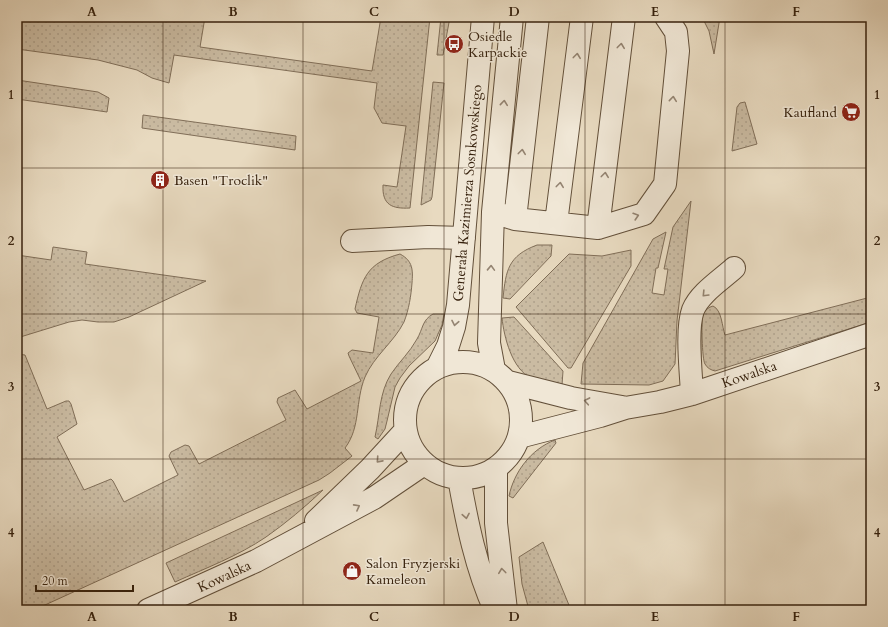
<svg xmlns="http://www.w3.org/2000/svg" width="888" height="627" font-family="Cardo,serif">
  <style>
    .grass { fill: url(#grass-dots); stroke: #806e58 }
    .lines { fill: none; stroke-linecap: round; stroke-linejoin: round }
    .minor-casing { stroke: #63503a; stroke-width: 24 }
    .minor { stroke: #f0e7d6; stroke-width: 22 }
    .oneway { stroke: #948472 }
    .grid { fill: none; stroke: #37220e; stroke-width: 1; stroke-opacity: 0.55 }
    .labels { text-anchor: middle; stroke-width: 3; stroke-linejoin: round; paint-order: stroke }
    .poi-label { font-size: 14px; fill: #37220e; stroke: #f0e7d6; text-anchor: start }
    .street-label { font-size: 14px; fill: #37220e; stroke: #f0e7d6 }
    .neatline { fill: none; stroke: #37220e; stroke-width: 1.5 }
    .grid-label { font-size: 13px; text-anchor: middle; font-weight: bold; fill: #37220e }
  </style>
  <defs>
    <pattern id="grass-dots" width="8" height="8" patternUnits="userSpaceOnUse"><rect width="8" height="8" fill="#cabba2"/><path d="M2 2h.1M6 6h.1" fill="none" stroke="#aea08a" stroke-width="1.8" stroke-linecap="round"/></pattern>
  </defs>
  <rect width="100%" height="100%" fill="#e8dac0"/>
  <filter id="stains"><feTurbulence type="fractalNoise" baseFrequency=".005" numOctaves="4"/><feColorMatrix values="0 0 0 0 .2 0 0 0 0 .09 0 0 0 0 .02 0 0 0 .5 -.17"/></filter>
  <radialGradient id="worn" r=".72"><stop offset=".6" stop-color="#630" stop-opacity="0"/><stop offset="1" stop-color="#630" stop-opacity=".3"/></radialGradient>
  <path class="grass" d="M 17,17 L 205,17 L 200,47 L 372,71 L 381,17 L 430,17 L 410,208 C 392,209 382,205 383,185 L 397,187 L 406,126 L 382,123 L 374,108 L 377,83 L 174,55 L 169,83 L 152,78 L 137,70 L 98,60 L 17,49 Z
    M 441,17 L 450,17 L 443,55 L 437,55 Z
    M 702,17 L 720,17 L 714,54 L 709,31 Z
    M 17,80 L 98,92 L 109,98 L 107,112 L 17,99 Z
    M 433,82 L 444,83 L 432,197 L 431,200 L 421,205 Z
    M 745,102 L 757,144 L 732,151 L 737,107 L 740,103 Z
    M 143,115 L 296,136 L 295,150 L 142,128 Z
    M 691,201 L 677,321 L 675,364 L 663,381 L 649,385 L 581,384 L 583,363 L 653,239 L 666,232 L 658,268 L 656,268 L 652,293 L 664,295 L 668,269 L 664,269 L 673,227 Z
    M 537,245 L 552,245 L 551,256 L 510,299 L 503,298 C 506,270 508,256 537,245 Z
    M 53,247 L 87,252 L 85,264 L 206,281 L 129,317 L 114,322 L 98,322 L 82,320 L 69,322 L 17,338 L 17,255 L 51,260 Z
    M 631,250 L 631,266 L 571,368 L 568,368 L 516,307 L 569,254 L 602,256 Z
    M 400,254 C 413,261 413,270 412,283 C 411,296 409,309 404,322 C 394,342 374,356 365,377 C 355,401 361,427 345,448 L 352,456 L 330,473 L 319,480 L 34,610 L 22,610 L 17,602 L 17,354 L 25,355 L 47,409 L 66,401 L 69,401 L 71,404 L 77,424 L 57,437 L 84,490 L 111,479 L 113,481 L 124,502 L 178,475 L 169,456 L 171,452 L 185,445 L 189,446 L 199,464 L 286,420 L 277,402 L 278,398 L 295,390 L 307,409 L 361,381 L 349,356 L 348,353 L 352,350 L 373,353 L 379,317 L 357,313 L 355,309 C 362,278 367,263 400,254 Z
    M 871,297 L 871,322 L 715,371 C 711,370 707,368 705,364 C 702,360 701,318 703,314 C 705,310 709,307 713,306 C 722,310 722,327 725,335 Z
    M 433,314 L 444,314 L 442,325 L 435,341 L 409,366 L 400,378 L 395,387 L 387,421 L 385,429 L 378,439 L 375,437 C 380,415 379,393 391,374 C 399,362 410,352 417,339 C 423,329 422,320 433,314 Z
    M 514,317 L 563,371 L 562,385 C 552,382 541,381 531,378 C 512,369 504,337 502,318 Z
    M 555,440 L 556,443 L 513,498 L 509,496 C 514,472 531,449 555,440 Z
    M 323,490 C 305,507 286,523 266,537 C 238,556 206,568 175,582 L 166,563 Z
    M 543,542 L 571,610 L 529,610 L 522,584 L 519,557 Z"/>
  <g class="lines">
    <g class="minor-casing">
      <path id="minor" d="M 493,212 L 515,219 L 598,228 L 644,214 L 665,184 L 678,51 L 676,32 L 666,17
        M 515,219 L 538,17
        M 556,223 L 582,17
        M 598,228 L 624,17
        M 352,241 L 428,237 L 464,238
        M405 420a58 58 0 1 1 116 0a58 58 0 1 1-116 0Z
        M 438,366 L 448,346 L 454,327 L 458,305 L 483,17
        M 494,370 L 489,343 L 493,212 L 512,17
        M 508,382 L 571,398 L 622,407
        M 692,394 C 691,372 686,329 693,310 C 700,293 721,280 734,268
        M 519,437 L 600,416 L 625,408 L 660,402 L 692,394 L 871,334
        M 496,468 L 496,523 L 506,610
        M 459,478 C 467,523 476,568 495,610
        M 316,521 L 370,469 L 405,431
        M 148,610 L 256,561 L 374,498 L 424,464"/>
    </g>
    <use href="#minor" class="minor"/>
  </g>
  <defs><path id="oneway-chevron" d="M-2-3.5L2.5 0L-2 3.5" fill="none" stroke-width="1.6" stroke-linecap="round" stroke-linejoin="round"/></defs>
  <g class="oneway">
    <use href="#oneway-chevron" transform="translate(621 46) rotate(-83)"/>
    <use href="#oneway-chevron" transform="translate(577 56) rotate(-83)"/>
    <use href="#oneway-chevron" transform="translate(673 99) rotate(-84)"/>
    <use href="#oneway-chevron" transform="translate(504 103) rotate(-84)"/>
    <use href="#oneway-chevron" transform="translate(522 152) rotate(-83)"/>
    <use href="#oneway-chevron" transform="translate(605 175) rotate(-83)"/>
    <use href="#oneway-chevron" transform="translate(560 185) rotate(-83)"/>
    <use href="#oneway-chevron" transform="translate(636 216) rotate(-17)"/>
    <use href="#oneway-chevron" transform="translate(491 268) rotate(-88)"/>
    <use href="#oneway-chevron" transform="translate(705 294) rotate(134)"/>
    <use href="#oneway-chevron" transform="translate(455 323) rotate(101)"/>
    <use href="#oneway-chevron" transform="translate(587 401) rotate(-169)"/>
    <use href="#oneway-chevron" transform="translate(379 460) rotate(132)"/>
    <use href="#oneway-chevron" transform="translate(357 507) rotate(-28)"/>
    <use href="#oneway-chevron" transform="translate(466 516) rotate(80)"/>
    <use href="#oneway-chevron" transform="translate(502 571) rotate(-97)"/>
  </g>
  <path class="grid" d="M 163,17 L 163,610M 303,17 L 303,610M 444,17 L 444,610M 585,17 L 585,610M 725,17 L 725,610M 17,168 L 871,168M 17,314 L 871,314M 17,459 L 871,459"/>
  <defs>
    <g id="bus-disc" transform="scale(1)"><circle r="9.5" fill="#8f2418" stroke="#f0e7d6"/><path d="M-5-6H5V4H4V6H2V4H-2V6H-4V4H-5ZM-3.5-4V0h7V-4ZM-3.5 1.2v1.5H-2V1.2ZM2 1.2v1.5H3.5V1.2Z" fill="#fff"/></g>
    <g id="supermarket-disc" transform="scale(1)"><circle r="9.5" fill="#8f2418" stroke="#f0e7d6"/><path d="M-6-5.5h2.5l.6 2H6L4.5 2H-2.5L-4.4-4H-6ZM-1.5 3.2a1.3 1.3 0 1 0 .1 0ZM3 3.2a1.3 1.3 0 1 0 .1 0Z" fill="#fff"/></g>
    <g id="building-disc" transform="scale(1)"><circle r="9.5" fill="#8f2418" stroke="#f0e7d6"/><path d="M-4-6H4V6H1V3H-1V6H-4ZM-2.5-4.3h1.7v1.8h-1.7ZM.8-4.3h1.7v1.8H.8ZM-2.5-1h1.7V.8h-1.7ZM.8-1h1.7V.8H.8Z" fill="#fff"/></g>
    <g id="shop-disc" transform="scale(1)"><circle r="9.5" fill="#8f2418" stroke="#f0e7d6"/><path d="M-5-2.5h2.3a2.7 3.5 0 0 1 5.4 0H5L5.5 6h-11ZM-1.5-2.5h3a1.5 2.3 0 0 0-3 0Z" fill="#fff"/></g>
  </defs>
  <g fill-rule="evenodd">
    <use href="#bus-disc" x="454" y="44"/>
    <use href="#supermarket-disc" x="851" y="112"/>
    <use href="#building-disc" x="160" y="180"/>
    <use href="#shop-disc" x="352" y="571"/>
  </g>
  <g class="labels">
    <g class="poi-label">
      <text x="468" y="41">Osiedle<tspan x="468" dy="16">Karpackie</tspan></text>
      <text x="837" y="117" text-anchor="end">Kaufland</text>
      <text x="174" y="185">Basen "Troclik"</text>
      <text x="366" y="568">Salon Fryzjerski<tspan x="366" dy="16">Kameleon</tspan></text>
    </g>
    <g class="street-label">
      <text transform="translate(467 193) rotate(-85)" y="5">Generała Kazimierza Sosnkowskiego</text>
      <text transform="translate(749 374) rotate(-19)" y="5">Kowalska</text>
      <text transform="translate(224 576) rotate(-25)" y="5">Kowalska</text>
    </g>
  </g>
  <rect width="888" height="627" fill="none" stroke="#e8dac0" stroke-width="44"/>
  <path d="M36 585v6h97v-6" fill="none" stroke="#37220e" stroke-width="2"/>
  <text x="42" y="585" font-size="12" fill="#37220e" stroke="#f0e7d6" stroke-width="3" paint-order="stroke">20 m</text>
  <rect x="22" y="22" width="844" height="583" class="neatline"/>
  <g class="grid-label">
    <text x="92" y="16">A</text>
    <text x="233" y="16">B</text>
    <text x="374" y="16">C</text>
    <text x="514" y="16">D</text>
    <text x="655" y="16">E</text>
    <text x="796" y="16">F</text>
    <text x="11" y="99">1</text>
    <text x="877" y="99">1</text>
    <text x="11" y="245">2</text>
    <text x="877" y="245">2</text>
    <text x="11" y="391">3</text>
    <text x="877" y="391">3</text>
    <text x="11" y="537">4</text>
    <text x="877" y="537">4</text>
    <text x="92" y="621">A</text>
    <text x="233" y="621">B</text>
    <text x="374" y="621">C</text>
    <text x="514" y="621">D</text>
    <text x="655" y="621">E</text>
    <text x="796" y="621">F</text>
  </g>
  <rect width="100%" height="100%" filter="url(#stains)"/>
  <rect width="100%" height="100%" fill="url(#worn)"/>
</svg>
